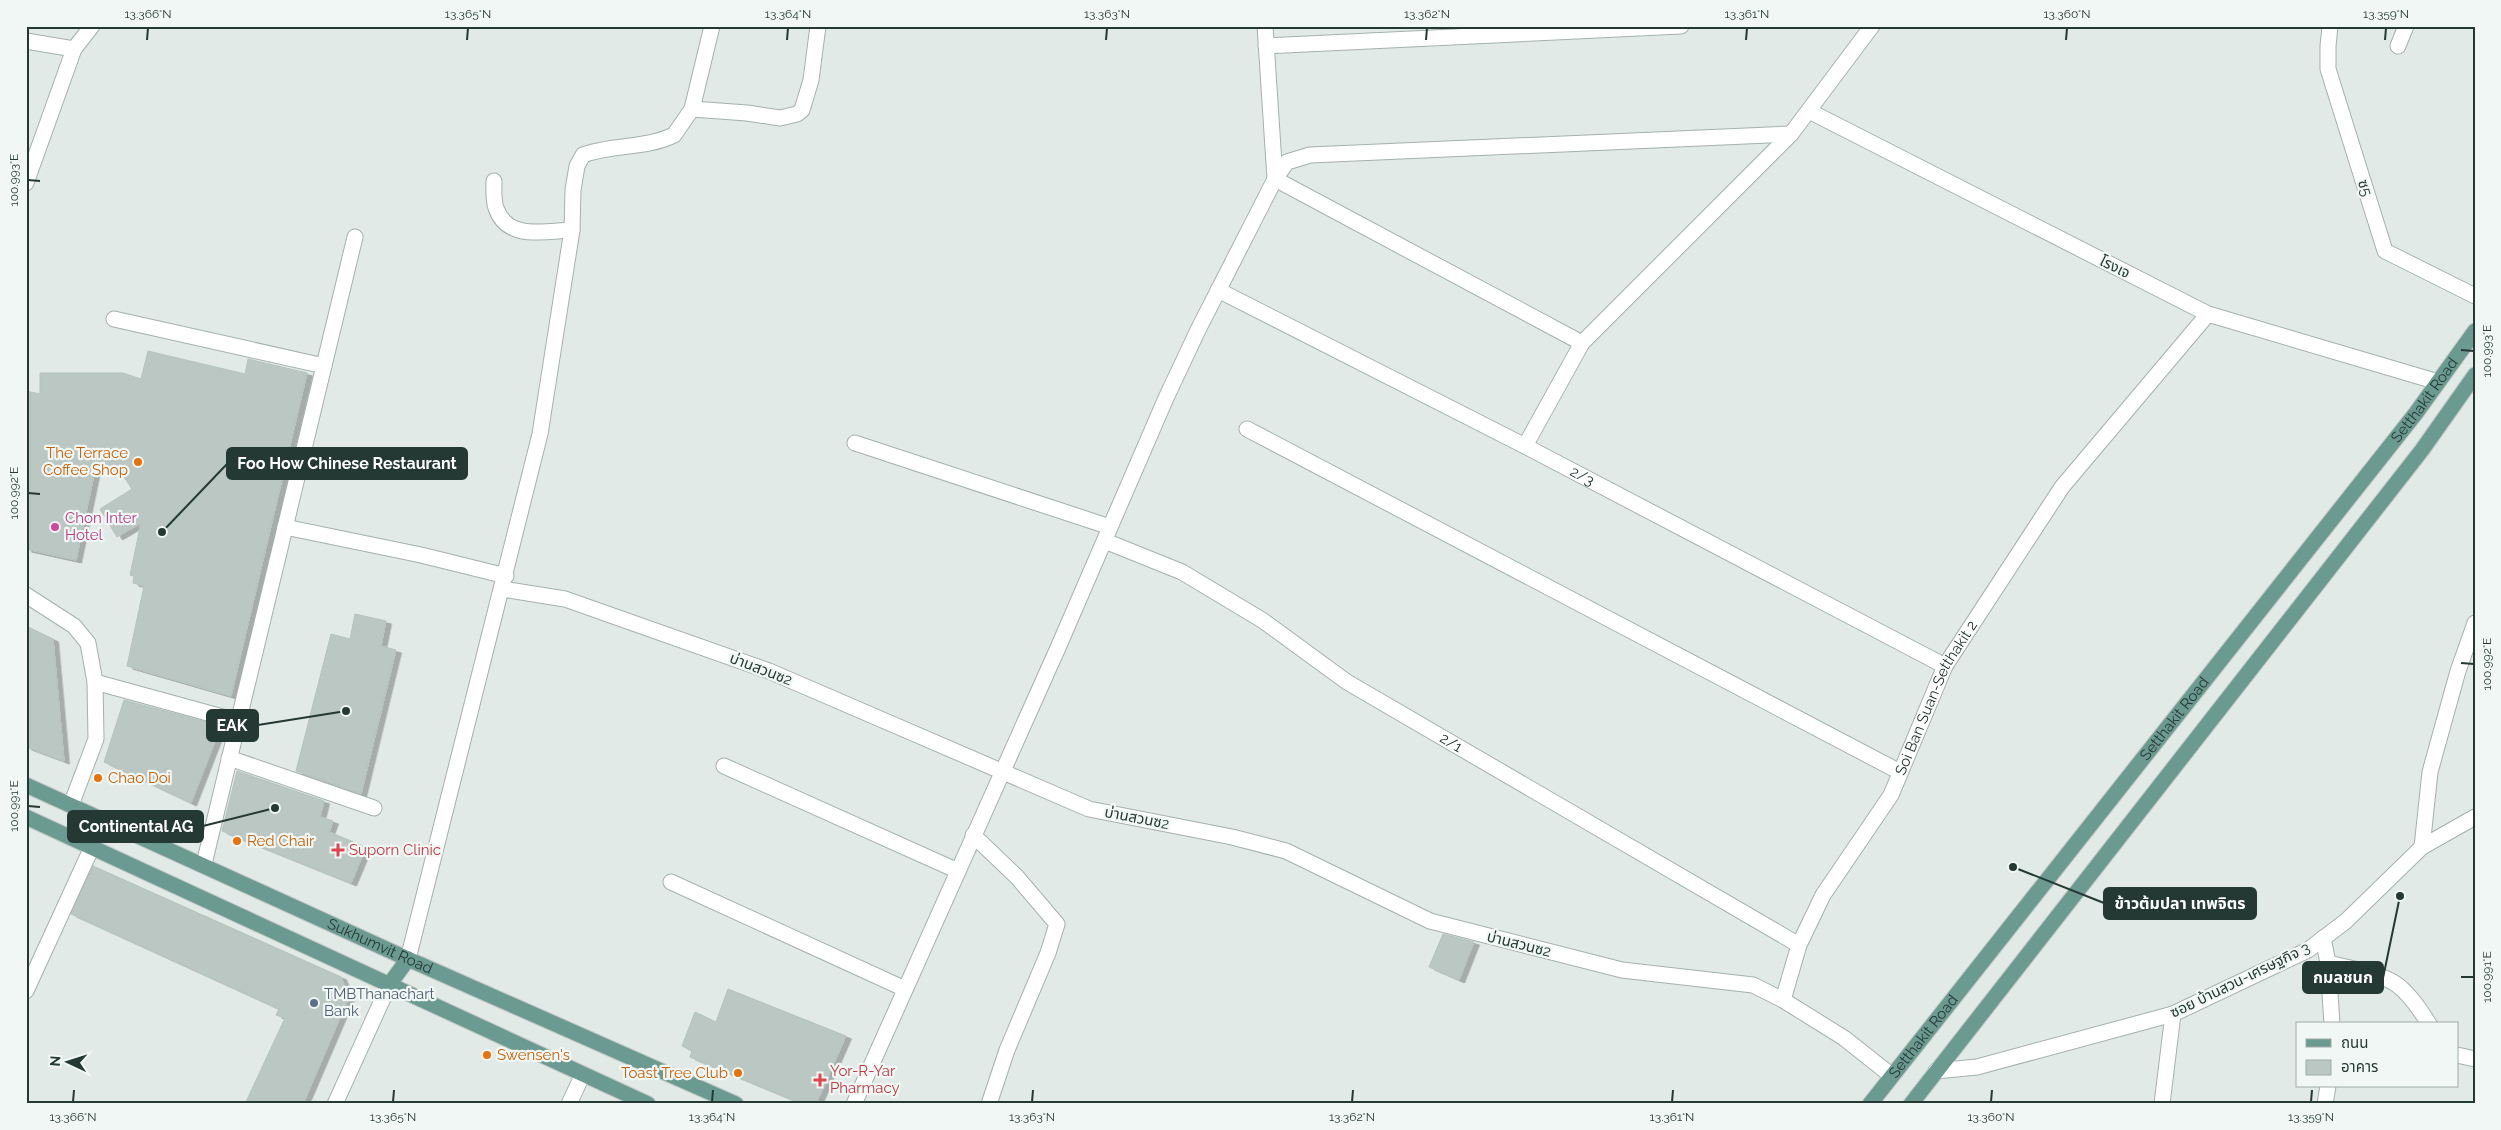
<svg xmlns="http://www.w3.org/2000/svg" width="2501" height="1130" font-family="Raleway,'Noto Sans Thai',sans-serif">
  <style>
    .building { fill: #bac7c3; stroke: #b5c3bd; filter: url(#shadow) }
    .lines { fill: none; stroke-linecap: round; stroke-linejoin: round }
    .street-casing { stroke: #a5b1ad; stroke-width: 17 }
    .secondary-casing { stroke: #a2b4ae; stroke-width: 17 }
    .primary-casing { stroke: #c2c7c6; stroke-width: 17 }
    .street { stroke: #fff; stroke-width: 15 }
    .secondary { stroke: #fff; stroke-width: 15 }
    .primary { stroke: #6b9a90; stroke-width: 15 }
    .ticks { fill: none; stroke: #243834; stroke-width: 2 }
    .food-dot { fill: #e8710a; stroke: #f1f7f4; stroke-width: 2 }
    .hotel-dot { fill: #d1479c; stroke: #f1f7f4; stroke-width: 2 }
    .health-dot { fill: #e0444e; stroke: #f1f7f4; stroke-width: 2 }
    .service-dot { fill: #5c6f8a; stroke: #f1f7f4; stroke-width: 2 }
    .labels { text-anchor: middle; stroke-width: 4.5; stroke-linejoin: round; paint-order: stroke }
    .street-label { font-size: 15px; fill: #243834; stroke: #f1f7f4 }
    .food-label { font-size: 15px; fill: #c56008; stroke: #f1f7f4; text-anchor: start }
    .hotel-label { font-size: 15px; fill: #b23c85; stroke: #f1f7f4; text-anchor: start }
    .health-label { font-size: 15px; fill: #be3a42; stroke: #f1f7f4; text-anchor: start }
    .service-label { font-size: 15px; fill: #4e5e75; stroke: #f1f7f4; text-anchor: start }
    .leader { fill: none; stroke: #243834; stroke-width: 2 }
    .callout-dot { fill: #243834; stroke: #f1f7f4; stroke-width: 2 }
    .callout { fill: #243834; stroke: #243834; stroke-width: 2 }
    .callout-label { font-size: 16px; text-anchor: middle; font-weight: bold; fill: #fff }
    .neatline { fill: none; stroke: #243834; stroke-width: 2 }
    .ticks-label { font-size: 12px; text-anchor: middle; fill: #243834 }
  </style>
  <defs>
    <filter id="shadow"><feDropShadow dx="5.5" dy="3" stdDeviation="0" flood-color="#0004"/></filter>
  </defs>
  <rect width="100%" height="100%" fill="#e1eae6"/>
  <path class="building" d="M 148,351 L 245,374 L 248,359 L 307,373 L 231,696 L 127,666 L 144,586 L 133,583 L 134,576 L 130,575 L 141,523 L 117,537 L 100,509 L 132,489 L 120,471 L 96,465 L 76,560 L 26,549 L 26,391 L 40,394 L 40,373 L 123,373 L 141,379 Z
    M 355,614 L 386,621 L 381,646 L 396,650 L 361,794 L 296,771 L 331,634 L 350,639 Z
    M 26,626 L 53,639 L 64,761 L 26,747 Z
    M 124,700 L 221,726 L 191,803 L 104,762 Z
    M 237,771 L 324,801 L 320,817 L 333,821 L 329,832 L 366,847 L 351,883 L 222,831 Z
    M 93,866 L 341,977 L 349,997 L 303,1104 L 245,1104 L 285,1018 L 276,1015 L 279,1009 L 71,914 Z
    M 1443,934 L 1474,942 L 1459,980 L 1429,967 Z
    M 728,989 L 846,1036 L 816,1104 L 803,1104 L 690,1057 L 692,1051 L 682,1046 L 695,1012 L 716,1022 Z"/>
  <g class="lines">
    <g class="street-casing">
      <g id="street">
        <path d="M 1265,26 L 1275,179"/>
        <path d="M 2330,26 L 2328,46 L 2328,69 L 2385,251 L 2475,296"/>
        <path d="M 26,41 L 74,49"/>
        <path d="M 1266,46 L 1681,26"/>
        <path d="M 2398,46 L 2406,26"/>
        <path d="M 692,109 L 747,113 L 780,118 L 797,114 L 802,110 L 811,80 L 818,26"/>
        <path d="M 1809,111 L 2208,314 L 2438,382"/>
        <path d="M 1275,179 L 1582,343"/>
        <path d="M 494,181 C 494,189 493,200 496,208 C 507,241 545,231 572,230"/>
        <path d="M 26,183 L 74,49 L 92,26"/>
        <path id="s1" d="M 1218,290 L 1525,446 L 1945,666"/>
        <path d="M 114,319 L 324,366"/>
        <path d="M 1247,429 L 1900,772"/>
        <path d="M 855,443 L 1110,527"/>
        <path d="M 1525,446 L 1582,343 L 1791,134 L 1872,26"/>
        <path d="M 285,527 L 421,555 L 506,576"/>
        <path id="s2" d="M 1105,541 L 1182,572 L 1262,620 L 1347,682 L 1799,945"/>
        <path d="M 502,589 L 565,599 L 769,671 L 1089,809 L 1232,837 L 1286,851 L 1430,921 L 1622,970 L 1753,985 L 1783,1000 L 1844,1038 L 1892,1076"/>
        <path d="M 26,595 L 74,626 L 88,643 L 95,682 L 96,739 L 71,805"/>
        <path d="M 95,682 L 237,721"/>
        <path d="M 229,758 L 374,808"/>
        <path d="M 724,766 L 958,871"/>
        <path d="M 973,835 L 1017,877 L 1057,924 L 1048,953 L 1007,1050 L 989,1104"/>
        <path d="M 2422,847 L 2430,772 L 2458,671 L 2475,623"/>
        <path d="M 204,864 L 355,237"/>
        <path d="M 671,882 L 905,989"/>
        <path d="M 2323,938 L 2328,963 L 2332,1024"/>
        <path d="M 408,959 L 540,434 L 572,230 L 573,190 L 577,166 L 583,155 C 612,144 645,149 674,135 L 692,109 L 712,26"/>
        <path d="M 2328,963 C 2348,968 2380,973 2396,984 C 2409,993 2421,1011 2429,1024"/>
        <path d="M 26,991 L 92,847"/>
        <path id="s3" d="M 1783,1000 L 1799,945 L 1823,895 L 1891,795 L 1945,666 L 2062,487 L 2208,314"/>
        <path d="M 2457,1055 L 2475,1059"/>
        <path d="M 1936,1071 L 1977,1067 L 2173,1014 L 2308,950 L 2346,921 L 2422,847 L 2475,817"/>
        <path d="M 569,1104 L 583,1074"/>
        <path d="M 854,1104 L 1057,650 L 1166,398 L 1198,330 L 1275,179 L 1287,162 L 1310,155 L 1791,134"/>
        <path d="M 2162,1104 L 2173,1014"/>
        <path d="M 2325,1104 L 2328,1086"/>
      </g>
    </g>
    <g class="secondary-casing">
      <path id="secondary" d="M 335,1104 L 389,985"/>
    </g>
    <g class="primary-casing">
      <g id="primary">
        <path id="s4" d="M 26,785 L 408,959 L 736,1104"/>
        <path d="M 26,817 L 648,1104"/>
        <path d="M 389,985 L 408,959"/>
        <path id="s5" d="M 1870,1104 L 2416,413 L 2475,331"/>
        <path d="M 1911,1104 L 2422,450 L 2475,375"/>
      </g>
    </g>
    <use href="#street" class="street"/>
    <use href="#secondary" class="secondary"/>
    <use href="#primary" class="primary"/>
  </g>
  <path class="ticks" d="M 147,40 L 148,28M 467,40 L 468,28M 787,40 L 788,28M 1106,40 L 1107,28M 1426,40 L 1427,28M 1746,40 L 1747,28M 2066,40 L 2067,28M 2385,40 L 2386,28M 28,180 L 40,181M 2461,350 L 2474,351M 28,493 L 40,494M 2461,663 L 2474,664M 28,806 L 40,807M 2461,977 L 2474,977M 73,1102 L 74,1090M 393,1102 L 394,1090M 712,1102 L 713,1090M 1032,1102 L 1033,1090M 1352,1102 L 1353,1090M 1672,1102 L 1673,1090M 1991,1102 L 1992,1090M 2311,1102 L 2312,1090"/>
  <g class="food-dot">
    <circle cx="138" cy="462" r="5"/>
    <circle cx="98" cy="778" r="5"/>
    <circle cx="237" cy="841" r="5"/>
    <circle cx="487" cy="1055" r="5"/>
    <circle cx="738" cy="1073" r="5"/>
  </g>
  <circle class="hotel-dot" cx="55" cy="527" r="5"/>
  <g class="health-dot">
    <path d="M335.5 842.5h5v5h5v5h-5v5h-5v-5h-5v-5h5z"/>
    <path d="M817.5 1072.5h5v5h5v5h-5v5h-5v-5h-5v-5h5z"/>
  </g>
  <circle class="service-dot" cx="314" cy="1003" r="5"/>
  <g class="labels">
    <g class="street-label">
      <text transform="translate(2365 188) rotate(73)" y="5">ซ5</text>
      <text transform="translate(2115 267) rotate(27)" y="5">โรงเจ</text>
      <text dy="5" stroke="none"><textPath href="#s5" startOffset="896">Setthakit Road</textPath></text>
      <text dy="5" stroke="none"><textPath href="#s1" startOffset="409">2/3</textPath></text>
      <text transform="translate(761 669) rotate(21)" y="5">บ่านสวนซ2</text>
      <text dy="5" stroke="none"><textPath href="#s3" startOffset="341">Soi Ban Suan-Setthakit 2</textPath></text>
      <text dy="5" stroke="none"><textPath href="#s5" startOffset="491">Setthakit Road</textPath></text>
      <text dy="5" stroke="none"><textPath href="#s2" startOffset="402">2/1</textPath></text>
      <text transform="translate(1137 818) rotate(11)" y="5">บ่านสวนซ2</text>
      <text transform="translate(1519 944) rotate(14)" y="5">บ่านสวนซ2</text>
      <text dy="5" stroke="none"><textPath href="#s4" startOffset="389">Sukhumvit Road</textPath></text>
      <text transform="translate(2240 980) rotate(-26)" y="5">ซอย บ้านสวน-เศรษฐกิจ 3</text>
      <text dy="5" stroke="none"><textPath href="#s5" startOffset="86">Setthakit Road</textPath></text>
    </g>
    <g class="food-label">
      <text x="128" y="458" text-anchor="end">The Terrace<tspan x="128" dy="17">Coffee Shop</tspan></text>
      <text x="108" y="783">Chao Doi</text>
      <text x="247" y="846">Red Chair</text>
      <text x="497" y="1060">Swensen's</text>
      <text x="728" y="1078" text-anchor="end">Toast Tree Club</text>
    </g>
    <g class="hotel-label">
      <text x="65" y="523">Chon Inter<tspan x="65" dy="17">Hotel</tspan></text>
    </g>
    <g class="health-label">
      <text x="349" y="855">Suporn Clinic</text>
      <text x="830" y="1076">Yor-R-Yar<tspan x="830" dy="17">Pharmacy</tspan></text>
    </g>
    <g class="service-label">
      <text x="324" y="999">TMBThanachart<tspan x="324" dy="17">Bank</tspan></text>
    </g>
  </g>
  <path class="leader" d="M162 532L227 464M346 711L258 725M275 808L203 826M2013 867L2104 903M2400 896L2383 978"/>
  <g class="callout-dot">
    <circle cx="162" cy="532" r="5"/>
    <circle cx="346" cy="711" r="5"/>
    <circle cx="275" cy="808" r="5"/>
    <circle cx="2013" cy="867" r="5"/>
    <circle cx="2400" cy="896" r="5"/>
  </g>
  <g class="callout">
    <rect x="227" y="448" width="240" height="31" rx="5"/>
    <rect x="207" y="710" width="51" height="31" rx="5"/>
    <rect x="68" y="811" width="135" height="31" rx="5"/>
    <rect x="2104" y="888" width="152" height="31" rx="5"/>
    <rect x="2303" y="962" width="80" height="31" rx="5"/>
  </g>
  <g class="callout-label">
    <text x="347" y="469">Foo How Chinese Restaurant</text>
    <text x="232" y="731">EAK</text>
    <text x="136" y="832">Continental AG</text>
    <text x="2180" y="909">ข้าวต้มปลา เทพจิตร</text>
    <text x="2343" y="983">กมลชนก</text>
  </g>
  <rect width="2501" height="1130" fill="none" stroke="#f1f7f4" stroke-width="55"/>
  <rect x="2296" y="1022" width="162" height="65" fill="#f1f7f4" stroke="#9faba7"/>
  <rect x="2306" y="1039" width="25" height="8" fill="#6b9a90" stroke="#9faba7"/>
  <text x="2341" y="1048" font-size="15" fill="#243834">ถนน</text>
  <rect x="2306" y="1060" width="25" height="15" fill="#bac7c3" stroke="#9faba7"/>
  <text x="2341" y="1072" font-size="15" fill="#243834">อาคาร</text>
  <g transform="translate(68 1062) rotate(274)" stroke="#f1f7f4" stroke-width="4" paint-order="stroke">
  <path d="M0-4L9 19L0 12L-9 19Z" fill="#243834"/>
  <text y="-8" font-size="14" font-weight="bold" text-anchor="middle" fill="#243834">N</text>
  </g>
  <rect x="28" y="28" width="2446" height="1074" class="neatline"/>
  <g class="ticks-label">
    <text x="148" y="18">13.366°N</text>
    <text x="468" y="18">13.365°N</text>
    <text x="788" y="18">13.364°N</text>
    <text x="1107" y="18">13.363°N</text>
    <text x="1427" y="18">13.362°N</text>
    <text x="1747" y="18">13.361°N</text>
    <text x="2067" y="18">13.360°N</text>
    <text x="2386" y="18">13.359°N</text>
    <text transform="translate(14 180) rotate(-90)" y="4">100.993°E</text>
    <text transform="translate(2487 351) rotate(-90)" y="4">100.993°E</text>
    <text transform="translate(14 493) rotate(-90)" y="4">100.992°E</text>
    <text transform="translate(2487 664) rotate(-90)" y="4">100.992°E</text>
    <text transform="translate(14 806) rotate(-90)" y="4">100.991°E</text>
    <text transform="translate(2487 977) rotate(-90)" y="4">100.991°E</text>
    <text x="73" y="1121">13.366°N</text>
    <text x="393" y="1121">13.365°N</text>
    <text x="712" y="1121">13.364°N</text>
    <text x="1032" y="1121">13.363°N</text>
    <text x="1352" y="1121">13.362°N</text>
    <text x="1672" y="1121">13.361°N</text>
    <text x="1991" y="1121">13.360°N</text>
    <text x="2311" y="1121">13.359°N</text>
  </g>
</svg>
